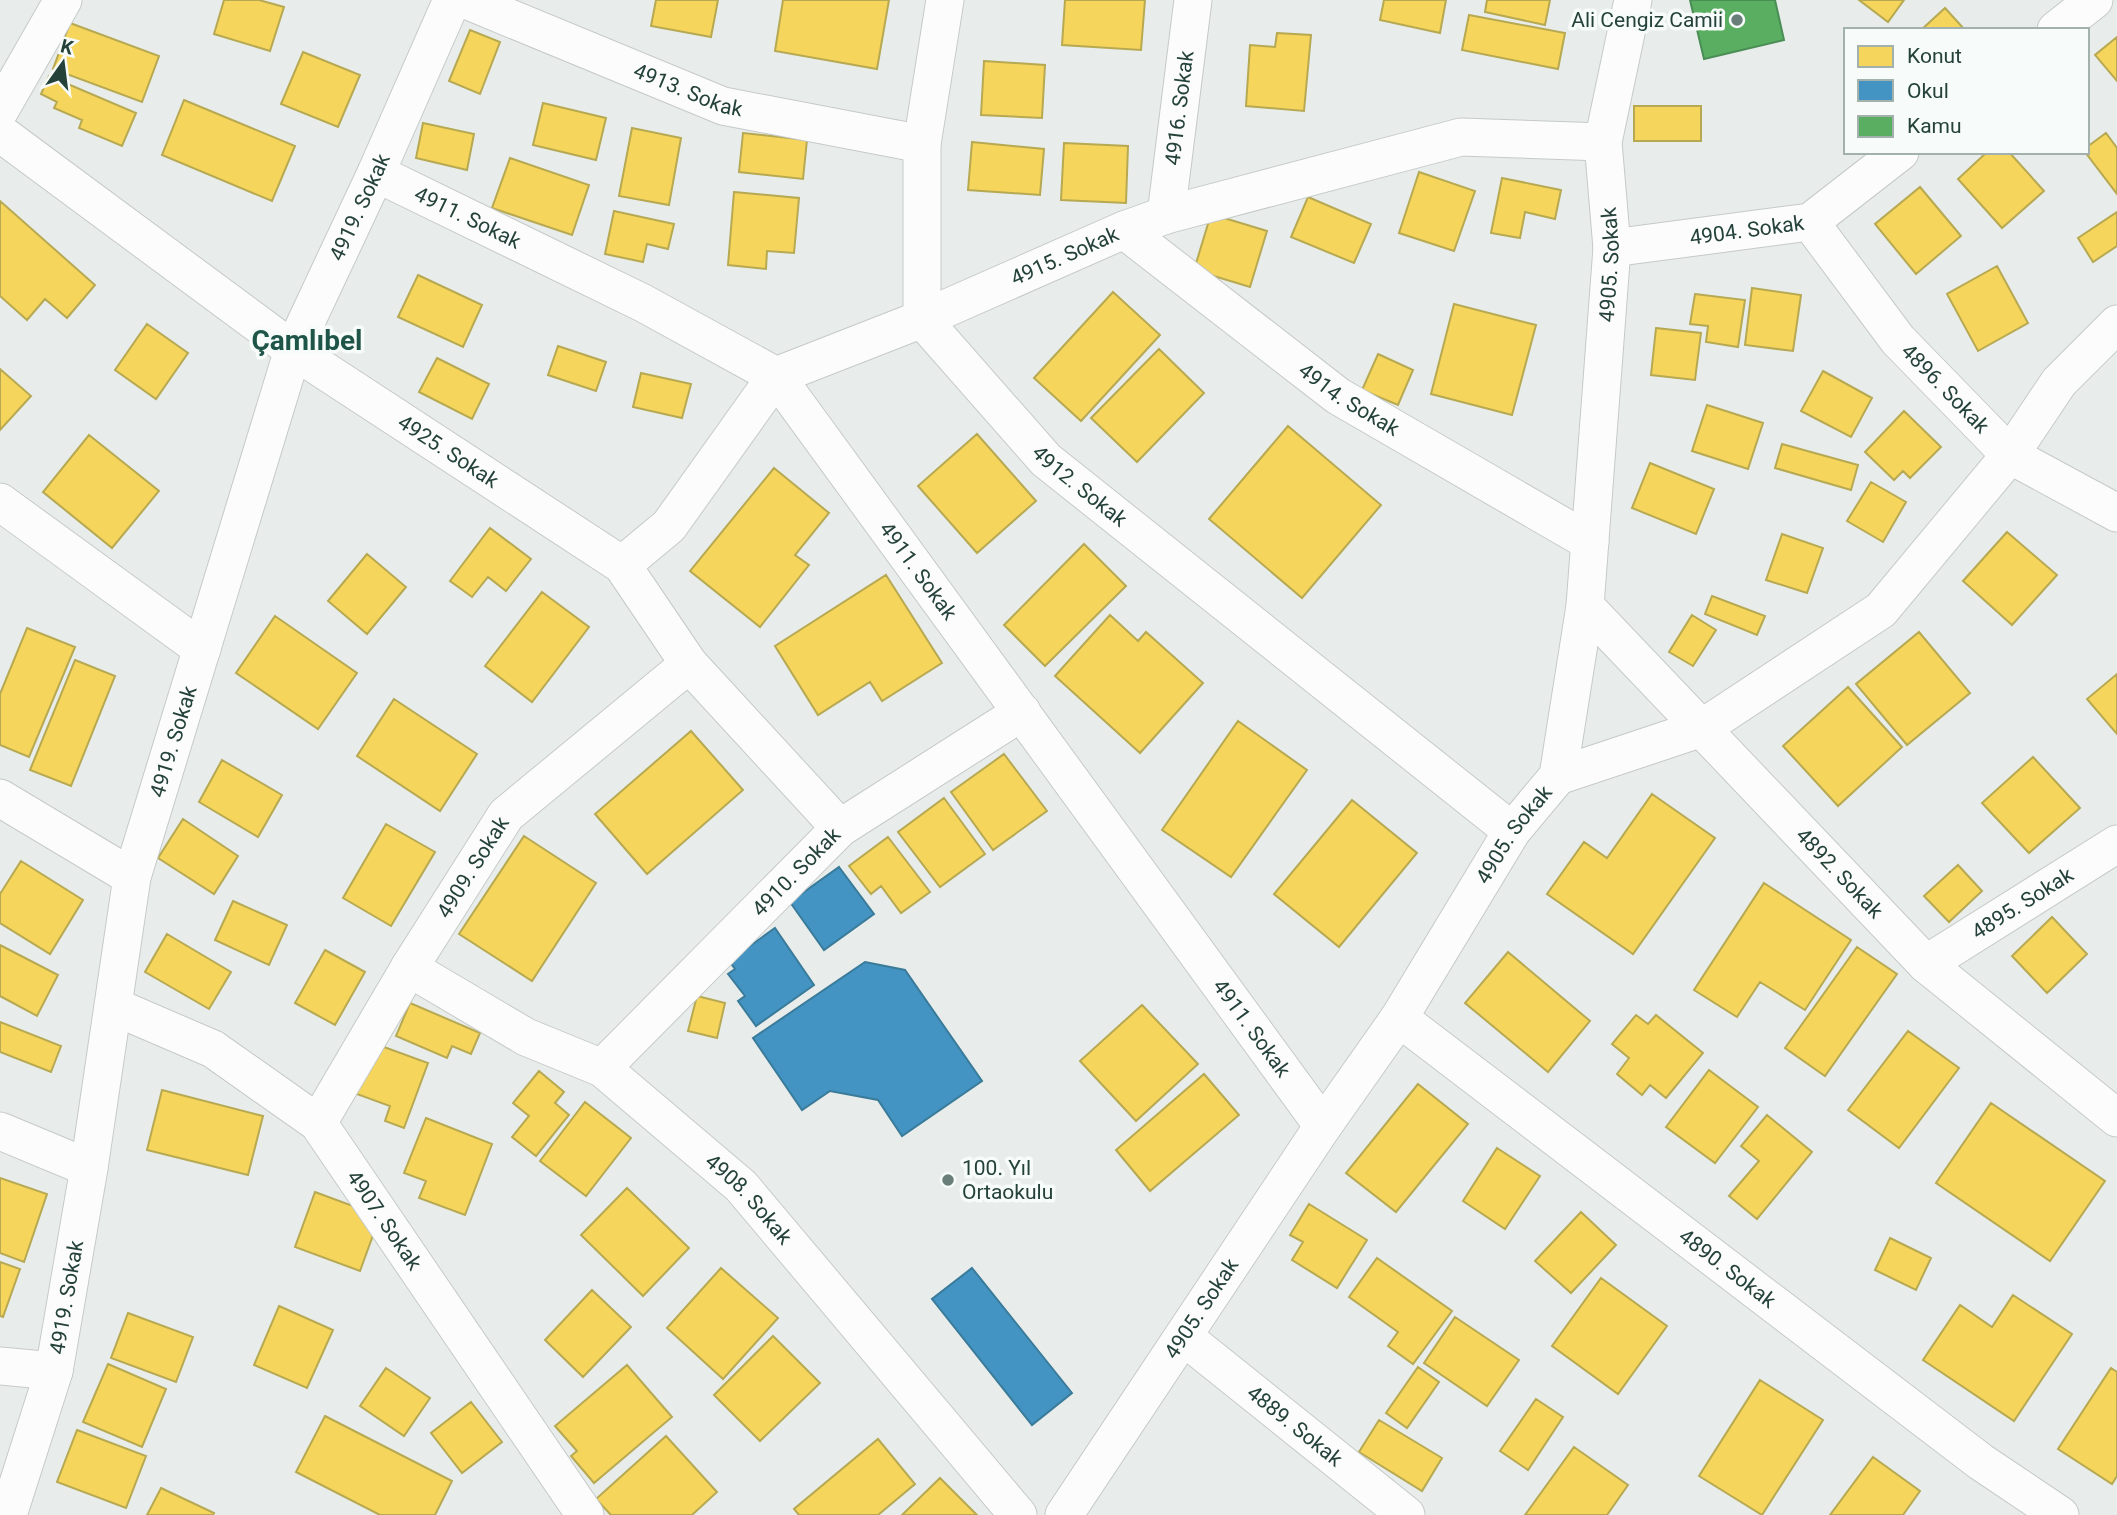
<svg xmlns="http://www.w3.org/2000/svg" width="2117" height="1515" font-family="Roboto,sans-serif">
  <style>
    .homes { fill: #f6d55c; stroke: #b7a952; stroke-width: 2 }
    .schools { fill: #4393c3; stroke: #3a7b9a; stroke-width: 2 }
    .public { fill: #5aae61; stroke: #4a8e55; stroke-width: 2 }
    .lines { fill: none; stroke-linecap: round; stroke-linejoin: round }
    .street-casing { stroke: #c5cac8; stroke-width: 39 }
    .street { stroke: #fcfcfc; stroke-width: 37 }
    .poi-dot { fill: #697e78; stroke: #f7fbf9; stroke-width: 2.5 }
    .labels { text-anchor: middle; stroke-width: 7; stroke-linejoin: round; paint-order: stroke }
    .poi-label { font-size: 21px; fill: #24423a; stroke: #f7fbf9; text-anchor: end }
    .street-label { font-size: 21px; fill: #24423a; stroke: #f7fbf9 }
    .district-label { font-size: 28px; font-weight: bold; fill: #1f5548; stroke: #f7fbf9 }
  </style>
  <rect width="100%" height="100%" fill="#e8edeb"/>
  <path class="homes" d="M 224,0 L 259,0 L 284,7 L 270,51 L 214,34 Z
    M 656,0 L 718,0 L 711,37 L 651,26 Z
    M 783,0 L 889,0 L 877,69 L 775,51 Z
    M 1065,0 L 1145,0 L 1141,50 L 1062,45 Z
    M 1384,0 L 1446,0 L 1440,33 L 1380,20 Z
    M 1487,0 L 1550,0 L 1545,25 L 1485,12 Z
    M 1859,0 L 1904,0 L 1888,22 Z
    M 1945,8 L 1965,30 L 1921,30 Z
    M 1469,15 L 1565,33 L 1558,69 L 1462,50 Z
    M 70,23 L 159,56 L 142,102 L 53,69 Z
    M 470,30 L 500,42 L 480,94 L 449,81 Z
    M 1277,33 L 1311,35 L 1304,111 L 1246,106 L 1250,45 L 1275,47 Z
    M 2117,37 L 2117,81 L 2095,55 Z
    M 303,52 L 360,75 L 338,127 L 281,104 Z
    M 984,61 L 1045,65 L 1042,118 L 981,115 Z
    M 49,76 L 136,113 L 122,146 L 79,128 L 82,120 L 54,108 L 57,102 L 41,94 Z
    M 184,100 L 295,146 L 272,201 L 162,155 Z
    M 543,103 L 606,118 L 596,160 L 533,145 Z
    M 1634,106 L 1701,106 L 1701,141 L 1634,141 Z
    M 423,123 L 474,134 L 467,170 L 416,158 Z
    M 632,128 L 681,138 L 669,205 L 619,196 Z
    M 743,133 L 807,140 L 803,179 L 739,172 Z
    M 2106,133 L 2117,148 L 2117,194 L 2085,152 L 2087,152 L 2087,147 Z
    M 972,142 L 1044,149 L 1040,195 L 968,190 Z
    M 1064,143 L 1128,146 L 1126,203 L 1061,200 Z
    M 1987,152 L 2009,152 L 2044,191 L 2002,228 L 1958,179 Z
    M 510,158 L 589,185 L 572,235 L 492,208 Z
    M 1419,172 L 1475,191 L 1454,251 L 1399,233 Z
    M 1502,178 L 1561,190 L 1555,219 L 1525,212 L 1520,238 L 1491,233 Z
    M 1920,187 L 1961,236 L 1916,274 L 1875,224 Z
    M 734,192 L 799,198 L 794,253 L 767,251 L 766,269 L 728,265 Z
    M 1308,197 L 1371,224 L 1354,263 L 1291,237 Z
    M 0,201 L 95,285 L 67,318 L 45,299 L 27,320 L 0,296 Z
    M 614,211 L 674,224 L 668,249 L 647,244 L 643,262 L 605,254 Z
    M 2117,212 L 2117,246 L 2093,262 L 2078,238 Z
    M 1211,214 L 1267,231 L 1250,287 L 1194,270 Z
    M 1997,266 L 2028,323 L 1978,351 L 1947,294 Z
    M 418,275 L 482,305 L 463,347 L 398,317 Z
    M 1752,288 L 1801,295 L 1793,351 L 1745,345 Z
    M 1113,292 L 1160,335 L 1081,421 L 1034,378 Z
    M 1695,294 L 1745,300 L 1738,347 L 1706,342 L 1708,326 L 1690,324 Z
    M 1454,304 L 1536,325 L 1512,415 L 1431,394 Z
    M 147,324 L 188,353 L 156,399 L 115,370 Z
    M 1656,328 L 1701,333 L 1695,380 L 1651,375 Z
    M 558,346 L 606,362 L 596,391 L 548,375 Z
    M 1159,349 L 1204,393 L 1137,462 L 1091,418 Z
    M 1378,354 L 1413,370 L 1398,405 L 1362,390 Z
    M 437,358 L 489,384 L 472,419 L 419,392 Z
    M 0,369 L 31,396 L 0,430 Z
    M 1823,371 L 1872,398 L 1851,437 L 1801,411 Z
    M 641,373 L 691,384 L 682,418 L 633,407 Z
    M 1707,405 L 1763,423 L 1748,469 L 1692,451 Z
    M 1904,411 L 1941,447 L 1910,478 L 1903,471 L 1894,480 L 1865,452 Z
    M 1288,426 L 1381,505 L 1302,598 L 1209,519 Z
    M 977,434 L 1036,501 L 977,553 L 918,486 Z
    M 89,435 L 159,491 L 112,548 L 43,492 Z
    M 1782,444 L 1858,465 L 1851,490 L 1775,468 Z
    M 1650,463 L 1714,489 L 1696,534 L 1632,508 Z
    M 774,468 L 829,513 L 795,555 L 809,565 L 760,627 L 690,571 Z
    M 1871,482 L 1906,502 L 1883,542 L 1847,521 Z
    M 490,528 L 531,559 L 506,591 L 488,577 L 472,597 L 450,581 Z
    M 2007,532 L 2057,575 L 2012,625 L 1963,581 Z
    M 1782,534 L 1823,548 L 1807,593 L 1766,580 Z
    M 1084,544 L 1126,586 L 1045,666 L 1004,625 Z
    M 367,554 L 406,587 L 367,634 L 328,601 Z
    M 886,575 L 942,663 L 882,701 L 870,682 L 818,715 L 775,646 Z
    M 542,592 L 589,627 L 532,702 L 485,666 Z
    M 1712,596 L 1765,616 L 1757,635 L 1705,614 Z
    M 1110,615 L 1138,641 L 1146,632 L 1203,683 L 1140,753 L 1055,676 Z
    M 1692,615 L 1716,630 L 1693,666 L 1669,652 Z
    M 275,616 L 357,673 L 318,729 L 236,673 Z
    M 27,628 L 75,647 L 29,757 L 0,745 L 0,694 Z
    M 1919,632 L 1970,693 L 1907,745 L 1856,684 Z
    M 75,660 L 115,676 L 71,786 L 30,770 Z
    M 2117,674 L 2117,734 L 2087,699 Z
    M 1848,687 L 1902,747 L 1838,806 L 1783,746 Z
    M 394,699 L 477,754 L 440,811 L 357,756 Z
    M 1238,721 L 1307,770 L 1231,877 L 1162,830 Z
    M 691,731 L 743,790 L 647,874 L 595,814 Z
    M 1004,754 L 1047,811 L 993,850 L 951,792 Z
    M 2033,757 L 2080,808 L 2029,853 L 1982,803 Z
    M 222,760 L 282,795 L 258,837 L 199,802 Z
    M 1652,794 L 1715,838 L 1633,954 L 1547,894 L 1584,842 L 1607,858 Z
    M 944,798 L 985,854 L 940,887 L 898,832 Z
    M 1352,800 L 1417,853 L 1339,947 L 1274,894 Z
    M 183,819 L 238,856 L 214,894 L 158,858 Z
    M 386,824 L 435,852 L 391,926 L 343,898 Z
    M 524,836 L 596,883 L 532,981 L 459,934 Z
    M 888,837 L 930,892 L 901,913 L 881,886 L 871,894 L 849,866 Z
    M 21,861 L 83,900 L 50,954 L 0,923 L 0,894 Z
    M 1958,865 L 1982,891 L 1949,922 L 1924,896 Z
    M 1764,883 L 1851,940 L 1805,1010 L 1760,982 L 1737,1017 L 1694,990 Z
    M 233,901 L 287,925 L 269,965 L 215,940 Z
    M 2052,917 L 2087,954 L 2047,993 L 2012,956 Z
    M 167,934 L 231,972 L 209,1009 L 145,972 Z
    M 0,945 L 58,975 L 37,1016 L 0,996 Z
    M 1857,947 L 1897,974 L 1825,1076 L 1785,1048 Z
    M 325,950 L 365,972 L 335,1025 L 295,1003 Z
    M 1508,952 L 1590,1021 L 1548,1072 L 1465,1003 Z
    M 697,996 L 725,1003 L 717,1038 L 688,1031 Z
    M 410,1003 L 480,1033 L 471,1054 L 452,1046 L 447,1058 L 396,1036 Z
    M 1142,1005 L 1198,1064 L 1136,1121 L 1080,1061 Z
    M 1636,1015 L 1648,1024 L 1656,1015 L 1703,1053 L 1666,1098 L 1650,1085 L 1642,1095 L 1617,1074 L 1629,1058 L 1612,1044 Z
    M 0,1022 L 61,1046 L 51,1072 L 0,1052 Z
    M 1908,1031 L 1959,1068 L 1899,1148 L 1848,1110 Z
    M 373,1043 L 428,1063 L 404,1128 L 385,1121 L 390,1106 L 354,1093 Z
    M 1709,1070 L 1758,1107 L 1715,1163 L 1666,1127 Z
    M 539,1071 L 564,1092 L 555,1103 L 569,1115 L 536,1156 L 512,1137 L 529,1116 L 513,1103 Z
    M 1204,1074 L 1239,1115 L 1150,1191 L 1116,1150 Z
    M 1418,1084 L 1468,1124 L 1396,1212 L 1346,1173 Z
    M 162,1090 L 263,1116 L 248,1175 L 147,1150 Z
    M 585,1102 L 631,1138 L 586,1196 L 540,1161 Z
    M 1991,1103 L 2105,1181 L 2050,1261 L 1936,1183 Z
    M 1767,1115 L 1812,1152 L 1757,1219 L 1729,1196 L 1759,1161 L 1741,1146 Z
    M 426,1118 L 492,1144 L 465,1215 L 419,1198 L 426,1181 L 404,1173 Z
    M 1497,1148 L 1540,1176 L 1505,1229 L 1463,1201 Z
    M 0,1178 L 47,1194 L 24,1262 L 0,1253 Z
    M 627,1188 L 689,1248 L 643,1296 L 581,1235 Z
    M 315,1192 L 380,1216 L 360,1271 L 295,1247 Z
    M 1309,1204 L 1367,1240 L 1337,1288 L 1292,1260 L 1303,1242 L 1290,1235 Z
    M 1581,1212 L 1616,1245 L 1571,1293 L 1535,1261 Z
    M 1890,1238 L 1931,1258 L 1916,1290 L 1875,1270 Z
    M 1377,1258 L 1452,1311 L 1413,1364 L 1388,1346 L 1398,1332 L 1349,1297 Z
    M 0,1262 L 20,1269 L 3,1317 L 0,1316 Z
    M 721,1268 L 778,1318 L 723,1379 L 667,1328 Z
    M 1601,1278 L 1667,1326 L 1618,1394 L 1552,1346 Z
    M 592,1290 L 631,1327 L 583,1377 L 545,1340 Z
    M 2013,1295 L 2072,1334 L 2014,1421 L 1923,1360 L 1960,1305 L 1992,1327 Z
    M 279,1306 L 333,1330 L 307,1388 L 254,1365 Z
    M 128,1313 L 193,1337 L 176,1382 L 111,1358 Z
    M 1455,1317 L 1519,1360 L 1487,1406 L 1424,1363 Z
    M 773,1336 L 820,1383 L 760,1441 L 714,1395 Z
    M 108,1364 L 166,1389 L 142,1447 L 83,1422 Z
    M 627,1365 L 672,1417 L 594,1483 L 571,1456 L 577,1451 L 555,1426 Z
    M 1418,1367 L 1439,1382 L 1407,1428 L 1386,1413 Z
    M 386,1368 L 430,1398 L 404,1436 L 360,1406 Z
    M 2111,1368 L 2117,1372 L 2117,1476 L 2112,1484 L 2058,1449 Z
    M 1760,1380 L 1823,1420 L 1762,1515 L 1699,1476 Z
    M 1536,1399 L 1563,1417 L 1528,1470 L 1500,1451 Z
    M 471,1402 L 502,1442 L 462,1473 L 431,1433 Z
    M 325,1416 L 452,1481 L 435,1515 L 380,1515 L 296,1472 Z
    M 1379,1420 L 1442,1458 L 1422,1491 L 1359,1452 Z
    M 77,1430 L 146,1456 L 126,1508 L 57,1482 Z
    M 666,1436 L 717,1492 L 692,1515 L 611,1515 L 596,1499 Z
    M 878,1439 L 915,1484 L 878,1515 L 799,1515 L 794,1509 Z
    M 1574,1447 L 1628,1485 L 1607,1515 L 1525,1515 Z
    M 1873,1457 L 1920,1491 L 1903,1515 L 1830,1515 Z
    M 940,1478 L 977,1515 L 902,1515 Z
    M 161,1488 L 214,1513 L 213,1515 L 147,1515 Z"/>
  <path class="schools" d="M 839,867 L 874,914 L 824,950 L 790,902 Z
    M 775,928 L 814,985 L 756,1026 L 738,1001 L 745,996 L 728,974 L 735,969 L 729,961 Z
    M 865,962 L 905,970 L 982,1081 L 902,1136 L 878,1100 L 830,1091 L 802,1110 L 753,1038 Z
    M 972,1268 L 1072,1393 L 1032,1425 L 932,1299 Z"/>
  <path class="public" d="M 1690,0 L 1775,0 L 1784,40 L 1704,59 Z"/>
  <g class="lines">
    <g class="street-casing">
      <g id="street">
        <path id="s1" d="M 466,0 L 723,106 L 922,144"/>
        <path id="s2" d="M 945,0 L 922,144 L 922,319 L 1046,460 L 1512,831"/>
        <path d="M 2056,30 L 2094,0"/>
        <path d="M 0,110 L 63,0"/>
        <path id="s3" d="M 0,133 L 293,350 L 622,565 L 689,664 L 840,828"/>
        <path id="s4" d="M 376,173 L 643,303 L 776,376 L 1323,1126"/>
        <path id="s5" d="M 1166,215 L 1193,0"/>
        <path id="s6" d="M 1810,222 L 1898,340 L 2010,455 L 2117,513"/>
        <path id="s7" d="M 1124,230 L 1338,396 L 1590,542"/>
        <path id="s8" d="M 1612,248 L 1810,222 L 1900,152"/>
        <path d="M 0,502 L 202,649"/>
        <path id="s9" d="M 622,565 L 669,526 L 776,376 L 922,319 L 1124,230 L 1166,215 L 1461,137 L 1603,142"/>
        <path id="s10" d="M 1585,606 L 1926,964 L 2117,1118"/>
        <path d="M 1558,776 L 1702,728 L 1881,610 L 2010,455 L 2059,382 L 2117,324"/>
        <path d="M 0,798 L 132,877"/>
        <path id="s11" d="M 1926,964 L 2117,844"/>
        <path id="s12" d="M 409,968 L 526,1037 L 602,1068 L 741,1186 L 1018,1515"/>
        <path id="s13" d="M 113,1006 L 213,1049 L 318,1123 L 585,1515"/>
        <path id="s14" d="M 1399,1018 L 1981,1462 L 2060,1515"/>
        <path id="s15" d="M 602,1068 L 840,828 L 1022,712"/>
        <path id="s16" d="M 318,1123 L 409,968 L 506,815 L 689,664"/>
        <path d="M 0,1131 L 89,1168"/>
        <path id="s17" d="M 1184,1337 L 1406,1515"/>
        <path d="M 0,1366 L 54,1371"/>
        <path id="s18" d="M 8,1515 L 54,1371 L 89,1168 L 132,877 L 293,350 L 376,173 L 452,0"/>
        <path id="s19" d="M 1064,1515 L 1323,1126 L 1399,1018 L 1512,831 L 1558,776 L 1585,606 L 1612,248 L 1603,142 L 1633,0"/>
      </g>
    </g>
    <use href="#street" class="street"/>
  </g>
  <g class="poi-dot">
    <circle cx="1737" cy="20" r="7"/>
    <circle cx="948" cy="1180" r="7"/>
  </g>
  <g class="labels">
    <g class="poi-label">
      <text x="1723" y="27">Ali Cengiz Camii</text>
      <text x="962" y="1175" text-anchor="start">100. Yıl<tspan x="962" dy="24">Ortaokulu</tspan></text>
    </g>
    <g class="street-label">
      <text dy="7" stroke="none"><textPath href="#s1" startOffset="240">4913. Sokak</textPath></text>
      <text dy="7" stroke="none"><textPath href="#s5" startOffset="108">4916. Sokak</textPath></text>
      <text dy="7" stroke="none"><textPath href="#s18" startOffset="1360">4919. Sokak</textPath></text>
      <text dy="7" stroke="none"><textPath href="#s4" startOffset="102">4911. Sokak</textPath></text>
      <text dy="7" stroke="none"><textPath href="#s8" startOffset="136">4904. Sokak</textPath></text>
      <text dy="7" stroke="none"><textPath href="#s9" startOffset="558">4915. Sokak</textPath></text>
      <text dy="7" stroke="none"><textPath href="#s19" startOffset="1404">4905. Sokak</textPath></text>
      <text dy="7" stroke="none"><textPath href="#s6" startOffset="215">4896. Sokak</textPath></text>
      <text dy="7" stroke="none"><textPath href="#s7" startOffset="282">4914. Sokak</textPath></text>
      <text dy="7" stroke="none"><textPath href="#s3" startOffset="550">4925. Sokak</textPath></text>
      <text dy="7" stroke="none"><textPath href="#s2" startOffset="551">4912. Sokak</textPath></text>
      <text dy="7" stroke="none"><textPath href="#s4" startOffset="690">4911. Sokak</textPath></text>
      <text dy="7" stroke="none"><textPath href="#s18" startOffset="793">4919. Sokak</textPath></text>
      <text dy="7" stroke="none"><textPath href="#s19" startOffset="816">4905. Sokak</textPath></text>
      <text dy="7" stroke="none"><textPath href="#s16" startOffset="299">4909. Sokak</textPath></text>
      <text dy="7" stroke="none"><textPath href="#s15" startOffset="276">4910. Sokak</textPath></text>
      <text dy="7" stroke="none"><textPath href="#s10" startOffset="369">4892. Sokak</textPath></text>
      <text dy="7" stroke="none"><textPath href="#s11" startOffset="114">4895. Sokak</textPath></text>
      <text dy="7" stroke="none"><textPath href="#s4" startOffset="1256">4911. Sokak</textPath></text>
      <text dy="7" stroke="none"><textPath href="#s12" startOffset="415">4908. Sokak</textPath></text>
      <text dy="7" stroke="none"><textPath href="#s13" startOffset="355">4907. Sokak</textPath></text>
      <text dy="7" stroke="none"><textPath href="#s14" startOffset="413">4890. Sokak</textPath></text>
      <text dy="7" stroke="none"><textPath href="#s18" startOffset="226">4919. Sokak</textPath></text>
      <text dy="7" stroke="none"><textPath href="#s19" startOffset="248">4905. Sokak</textPath></text>
      <text dy="7" stroke="none"><textPath href="#s17" startOffset="142">4889. Sokak</textPath></text>
    </g>
    <g class="district-label">
      <text x="307" y="350">Çamlıbel</text>
    </g>
  </g>
  <rect x="1844" y="28" width="245" height="126" fill="#f7fbf9" stroke="#a3b1ad" stroke-width="2"/>
  <rect x="1858" y="46" width="35" height="21" fill="#f6d55c" stroke="#a3b1ad" stroke-width="2"/>
  <text x="1907" y="63" font-size="21" fill="#24423a">Konut</text>
  <rect x="1858" y="80" width="35" height="21" fill="#4393c3" stroke="#a3b1ad" stroke-width="2"/>
  <text x="1907" y="98" font-size="21" fill="#24423a">Okul</text>
  <rect x="1858" y="116" width="35" height="21" fill="#5aae61" stroke="#a3b1ad" stroke-width="2"/>
  <text x="1907" y="133" font-size="21" fill="#24423a">Kamu</text>
  <g transform="translate(63 63) rotate(14)" stroke="#f7fbf9" stroke-width="5" paint-order="stroke">
  <path d="M0-5L12 26L0 18L-12 26Z" fill="#24423a"/>
  <text y="-10" font-size="19" font-weight="bold" text-anchor="middle" fill="#24423a">K</text>
  </g>
</svg>
